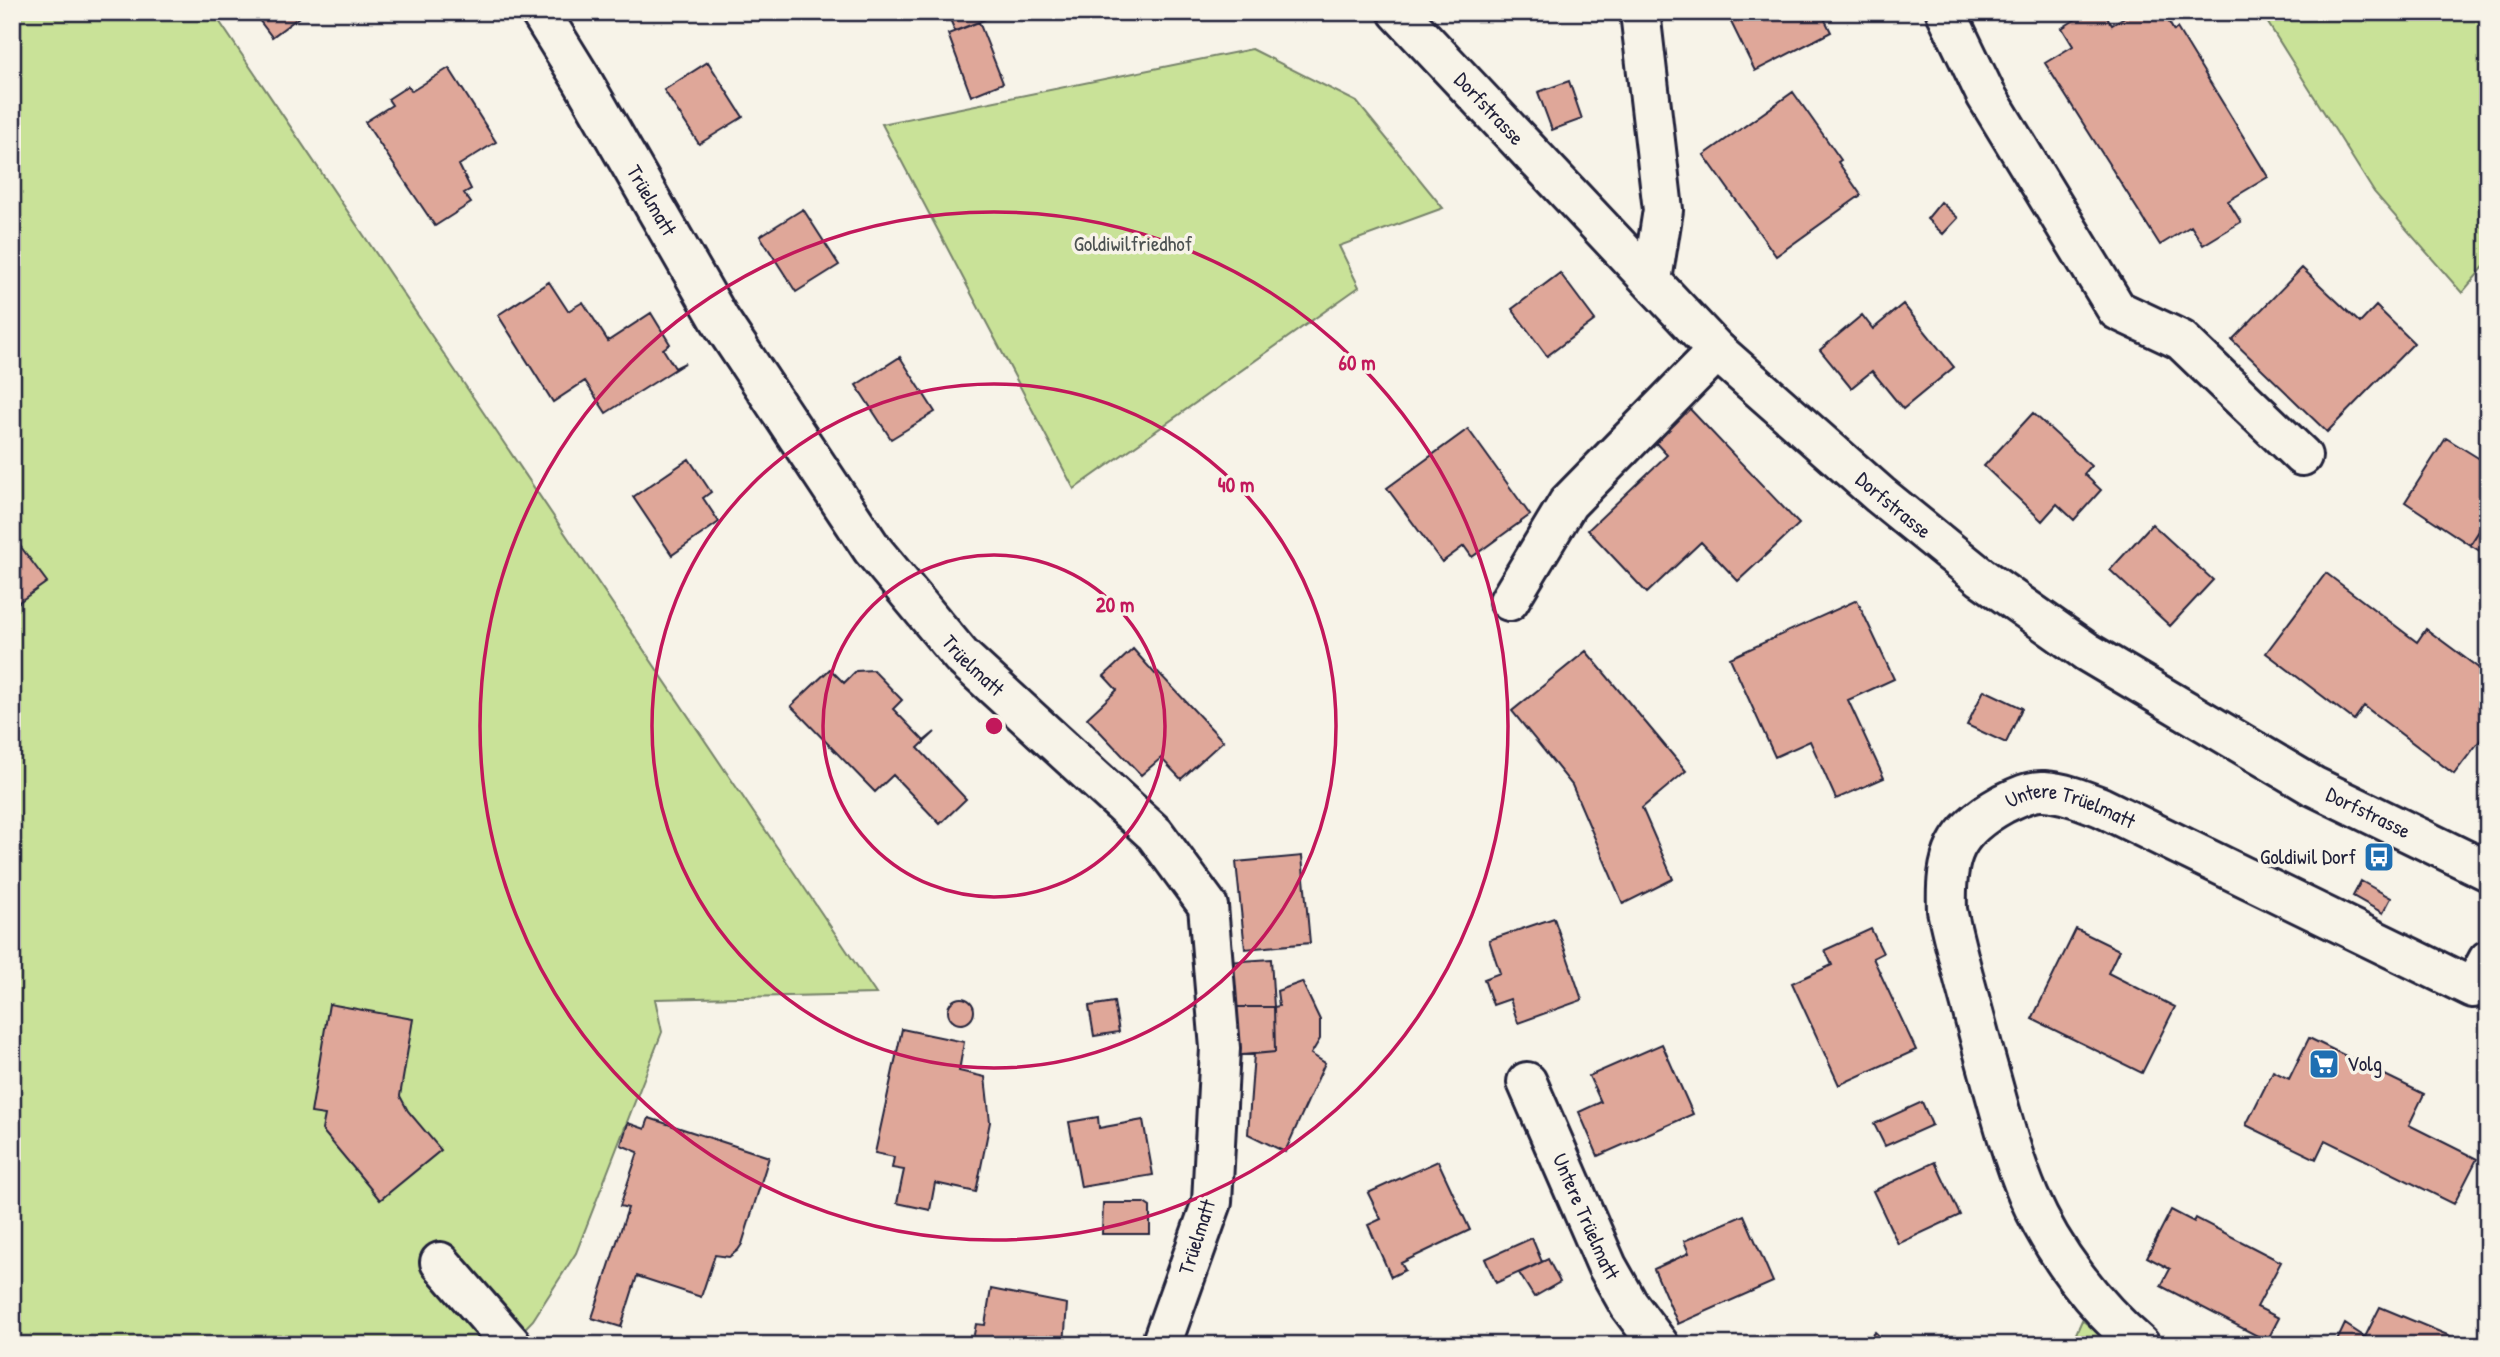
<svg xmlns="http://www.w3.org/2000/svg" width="2500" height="1357" font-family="'Patrick Hand',sans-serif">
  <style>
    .green { fill: #c9e298; stroke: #76826a; stroke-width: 2 }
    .building { fill: #dfa799; stroke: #22223b; stroke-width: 2 }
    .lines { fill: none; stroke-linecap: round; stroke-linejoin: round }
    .minor-casing { stroke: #22223b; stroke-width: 44 }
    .minor { stroke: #f7f3e8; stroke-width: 38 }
    .ring { fill: none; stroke: #c2185b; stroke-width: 3.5 }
    .labels { text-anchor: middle; stroke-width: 7; stroke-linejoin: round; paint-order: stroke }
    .street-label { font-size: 21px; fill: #22223b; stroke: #f7f3e8 }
    .park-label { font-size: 21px; fill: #4c5252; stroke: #f7f3e8 }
    .poi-label { font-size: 21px; fill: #22223b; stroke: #f7f3e8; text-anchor: end }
    .centre { fill: #c2185b; stroke: #f7f3e8; stroke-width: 3.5 }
    .ring-label { font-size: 21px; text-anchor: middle; font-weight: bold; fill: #c2185b; stroke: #f7f3e8; stroke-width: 7; stroke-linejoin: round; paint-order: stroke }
  </style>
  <rect width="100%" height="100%" fill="#f7f3e8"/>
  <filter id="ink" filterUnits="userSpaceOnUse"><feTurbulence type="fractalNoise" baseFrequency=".0143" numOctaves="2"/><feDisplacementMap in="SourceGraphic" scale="14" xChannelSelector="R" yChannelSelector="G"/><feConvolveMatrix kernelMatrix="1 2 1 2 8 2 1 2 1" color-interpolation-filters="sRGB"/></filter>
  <g filter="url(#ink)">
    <path class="green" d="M 12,12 L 213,12 L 876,994 L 655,999 L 662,1032 L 576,1253 L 533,1320 L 509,1345 L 12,1345 Z
      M 2261,12 L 2488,12 L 2488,262 L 2462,293 L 2374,192 Z
      M 1252,49 L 1357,102 L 1443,208 L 1339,246 L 1359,287 L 1074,489 L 882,124 Z
      M 2082,1320 L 2113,1345 L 2071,1345 Z"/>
    <path class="building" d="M 253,12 L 306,12 L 272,37 Z
      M 947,12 L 1004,12 L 955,31 Z
      M 1726,12 L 1821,12 L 1831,32 L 1755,71 Z
      M 2087,12 L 2104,12 L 2112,25 L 2132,12 L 2163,12 L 2174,31 L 2177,28 L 2268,177 L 2228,201 L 2241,222 L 2203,245 L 2191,226 L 2160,245 L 2045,63 L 2073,46 L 2062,28 Z
      M 979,22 L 1003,83 L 971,96 L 948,34 Z
      M 708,62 L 743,117 L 699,144 L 664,90 Z
      M 449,68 L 496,142 L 459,165 L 471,189 L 464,193 L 471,203 L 435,226 L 365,122 L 392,105 L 388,99 L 408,86 L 412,91 Z
      M 1569,81 L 1582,119 L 1552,130 L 1538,92 Z
      M 1793,92 L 1841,160 L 1838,162 L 1861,195 L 1776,256 L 1704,155 Z
      M 1941,202 L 1958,218 L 1943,234 L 1927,219 Z
      M 803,209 L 839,265 L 796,292 L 760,236 Z
      M 2302,268 L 2360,323 L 2376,306 L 2414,343 L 2327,432 L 2232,340 Z
      M 1560,273 L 1595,320 L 1547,356 L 1512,309 Z
      M 549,282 L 568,311 L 583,302 L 608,341 L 651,313 L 670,344 L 663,349 L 675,368 L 685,363 L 606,413 L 585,381 L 553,402 L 498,315 Z
      M 1903,304 L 1954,367 L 1903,409 L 1872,371 L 1851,388 L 1820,350 L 1862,315 L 1873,329 Z
      M 900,357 L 935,412 L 891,439 L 856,385 Z
      M 1688,407 L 1799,524 L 1738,581 L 1701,542 L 1647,593 L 1588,530 L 1667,455 L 1653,440 Z
      M 2033,413 L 2091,466 L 2084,474 L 2101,490 L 2074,520 L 2057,504 L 2042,521 L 1984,466 Z
      M 1468,429 L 1530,515 L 1472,557 L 1464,546 L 1442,562 L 1387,488 Z
      M 2446,438 L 2488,464 L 2488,517 L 2470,545 L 2405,502 Z
      M 689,459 L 711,492 L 703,498 L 719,522 L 672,555 L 633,497 Z
      M 2488,517 L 2488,556 L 2470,545 Z
      M 2152,524 L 2213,580 L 2170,626 L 2110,570 Z
      M 12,535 L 47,582 L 12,607 Z
      M 2326,573 L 2417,642 L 2426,629 L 2488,675 L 2488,730 L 2454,774 L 2364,706 L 2354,720 L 2266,653 Z
      M 1857,600 L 1894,679 L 1848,700 L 1884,778 L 1836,799 L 1810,741 L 1775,757 L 1730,658 Z
      M 1133,649 L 1155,674 L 1158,672 L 1223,741 L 1181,779 L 1161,758 L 1141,775 L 1087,718 L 1117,690 L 1104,676 Z
      M 1586,651 L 1686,771 L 1642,808 L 1673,879 L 1623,904 L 1572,785 L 1512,711 Z
      M 830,669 L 844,683 L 856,671 L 873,670 L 902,700 L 893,709 L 924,741 L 935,732 L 918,748 L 966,799 L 940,824 L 893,775 L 875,792 L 791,706 Z
      M 1984,690 L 2022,708 L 2006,743 L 1967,725 Z
      M 1302,856 L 1310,943 L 1245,949 L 1236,862 Z
      M 2361,881 L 2391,898 L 2383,913 L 2353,896 Z
      M 1554,918 L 1582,1000 L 1518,1023 L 1510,999 L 1493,1005 L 1484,979 L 1500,973 L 1489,940 Z
      M 1871,929 L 1883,953 L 1873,958 L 1916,1050 L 1839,1085 L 1792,983 L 1832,965 L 1825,950 Z
      M 2076,929 L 2119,950 L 2108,973 L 2175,1007 L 2142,1073 L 2032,1019 Z
      M 1271,959 L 1274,1007 L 1229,1007 L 1228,962 Z
      M 1302,982 L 1320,1020 L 1320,1039 L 1311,1054 L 1325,1063 L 1285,1152 L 1248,1134 L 1254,1054 L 1275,1052 L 1274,1007 L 1279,1006 L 1277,991 Z
      M948 1011a13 13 0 1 1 26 0a13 13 0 1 1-26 0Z
      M 1114,1002 L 1119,1032 L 1094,1036 L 1089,1006 Z
      M 329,1004 L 413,1019 L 400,1096 L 408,1111 L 441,1150 L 380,1200 L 322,1130 L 325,1115 L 311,1113 Z
      M 1229,1007 L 1274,1007 L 1275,1052 L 1231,1056 Z
      M 902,1029 L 964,1042 L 959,1071 L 985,1077 L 990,1122 L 976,1192 L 935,1183 L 930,1210 L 897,1203 L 904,1170 L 892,1168 L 894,1157 L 875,1153 Z
      M 2309,1038 L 2424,1094 L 2409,1125 L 2477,1159 L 2454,1204 L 2325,1140 L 2316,1159 L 2246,1125 L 2273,1071 L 2289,1079 Z
      M 1662,1044 L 1693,1114 L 1598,1156 L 1579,1112 L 1601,1102 L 1589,1076 Z
      M 1922,1102 L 1932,1125 L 1885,1146 L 1874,1124 Z
      M 1098,1117 L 1099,1128 L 1143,1120 L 1153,1175 L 1081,1187 L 1069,1122 Z
      M 649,1118 L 769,1157 L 742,1244 L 738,1250 L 729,1257 L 715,1255 L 701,1297 L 637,1276 L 621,1327 L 592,1318 L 628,1208 L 620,1206 L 638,1152 L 621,1145 L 628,1123 L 645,1129 Z
      M 1438,1161 L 1470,1230 L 1401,1263 L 1405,1270 L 1391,1277 L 1368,1225 L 1381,1219 L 1368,1193 Z
      M 1935,1162 L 1960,1215 L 1898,1244 L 1873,1191 Z
      M 1103,1203 L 1144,1203 L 1150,1207 L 1150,1234 L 1102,1234 Z
      M 2171,1210 L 2194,1222 L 2196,1218 L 2281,1262 L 2257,1307 L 2279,1318 L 2267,1341 L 2161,1286 L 2170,1269 L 2147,1257 Z
      M 1744,1215 L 1773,1282 L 1678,1324 L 1654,1269 L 1689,1253 L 1684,1241 Z
      M 1532,1238 L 1542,1262 L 1496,1283 L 1485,1259 Z
      M 1548,1259 L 1560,1282 L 1534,1297 L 1519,1273 Z
      M 991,1289 L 1067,1304 L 1064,1345 L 972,1345 L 976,1324 L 985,1325 Z
      M 2380,1307 L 2462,1341 L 2460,1345 L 2335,1345 L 2345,1324 L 2365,1337 Z
      M 1875,1332 L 1889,1345 L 1862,1345 Z"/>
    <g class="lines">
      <g class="minor-casing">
        <g id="minor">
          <path id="s1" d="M 540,12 L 582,80 L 720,320 L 872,549 L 961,656 L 1155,834 L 1208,906 L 1220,1048 L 1212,1202 L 1161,1345"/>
          <path id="s2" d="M 1398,12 L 1717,351 L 1880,495 L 1981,577 L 2087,652 L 2313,786 L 2488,871"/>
          <path d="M 1640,12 L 1663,210 L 1652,280"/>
          <path d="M 1946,12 L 1986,95 L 2117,310 L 2181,340 L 2302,456"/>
          <path d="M 1509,601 L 1568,503 L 1717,351"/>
          <path id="s3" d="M 1527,1082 L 1607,1266 L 1629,1305 L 1659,1345"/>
          <path d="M 440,1262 L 512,1345"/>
          <path id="s4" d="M 2140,1345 C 2094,1306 2053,1252 2029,1197 C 2009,1150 1997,1099 1983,1050 C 1971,1003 1957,957 1947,910 C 1945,856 1954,831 2003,804 C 2015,798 2030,790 2044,791 C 2063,792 2083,800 2101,807 L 2473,988 L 2488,960"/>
        </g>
      </g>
      <use href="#minor" class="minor"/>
    </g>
  </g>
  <g class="ring">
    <circle cx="994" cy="726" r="171"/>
    <circle cx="994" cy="726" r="342"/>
    <circle cx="994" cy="726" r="514"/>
  </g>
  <defs>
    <g id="bus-square" transform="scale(1.575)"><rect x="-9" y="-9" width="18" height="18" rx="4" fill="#1f6fb2" stroke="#f7f3e8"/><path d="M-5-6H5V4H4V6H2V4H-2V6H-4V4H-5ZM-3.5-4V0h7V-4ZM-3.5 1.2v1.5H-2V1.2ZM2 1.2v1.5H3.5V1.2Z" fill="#fff"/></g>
    <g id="supermarket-square" transform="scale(1.575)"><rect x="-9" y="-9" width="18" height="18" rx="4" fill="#1f6fb2" stroke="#f7f3e8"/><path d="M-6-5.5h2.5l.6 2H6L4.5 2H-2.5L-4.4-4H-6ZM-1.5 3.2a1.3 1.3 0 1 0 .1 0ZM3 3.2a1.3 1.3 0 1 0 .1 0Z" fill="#fff"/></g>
  </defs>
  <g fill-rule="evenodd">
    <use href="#bus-square" x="2379" y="857"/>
    <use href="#supermarket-square" x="2324" y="1064"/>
  </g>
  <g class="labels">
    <g class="street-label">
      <text dy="7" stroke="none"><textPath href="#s2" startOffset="133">Dorfstrasse</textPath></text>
      <text dy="7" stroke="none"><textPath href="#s1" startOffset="219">Trüelmatt</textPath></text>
      <text dy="7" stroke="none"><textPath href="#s2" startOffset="700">Dorfstrasse</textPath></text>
      <text dy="7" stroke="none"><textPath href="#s1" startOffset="786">Trüelmatt</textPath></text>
      <text dy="7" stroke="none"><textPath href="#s2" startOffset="1267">Dorfstrasse</textPath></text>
      <text dy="7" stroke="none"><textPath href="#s4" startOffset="686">Untere Trüelmatt</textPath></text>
      <text dy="7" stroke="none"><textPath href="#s3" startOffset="147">Untere Trüelmatt</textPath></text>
      <text transform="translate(1197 1237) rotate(-72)" y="7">Trüelmatt</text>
    </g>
    <g class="park-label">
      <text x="1133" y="251">Goldiwilfriedhof</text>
    </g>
    <g class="poi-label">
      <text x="2356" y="864">Goldiwil Dorf</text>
      <text x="2347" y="1071" text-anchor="start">Volg</text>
    </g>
  </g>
  <circle cx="994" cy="726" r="10" class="centre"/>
  <g class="ring-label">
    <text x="1357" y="370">60 m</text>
    <text x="1236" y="492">40 m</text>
    <text x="1115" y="612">20 m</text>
  </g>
  <rect width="2500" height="1357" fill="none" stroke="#f7f3e8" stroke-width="42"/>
  <rect x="21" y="21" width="2458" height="1315" fill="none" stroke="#22223b" stroke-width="2.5" filter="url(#ink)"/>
</svg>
